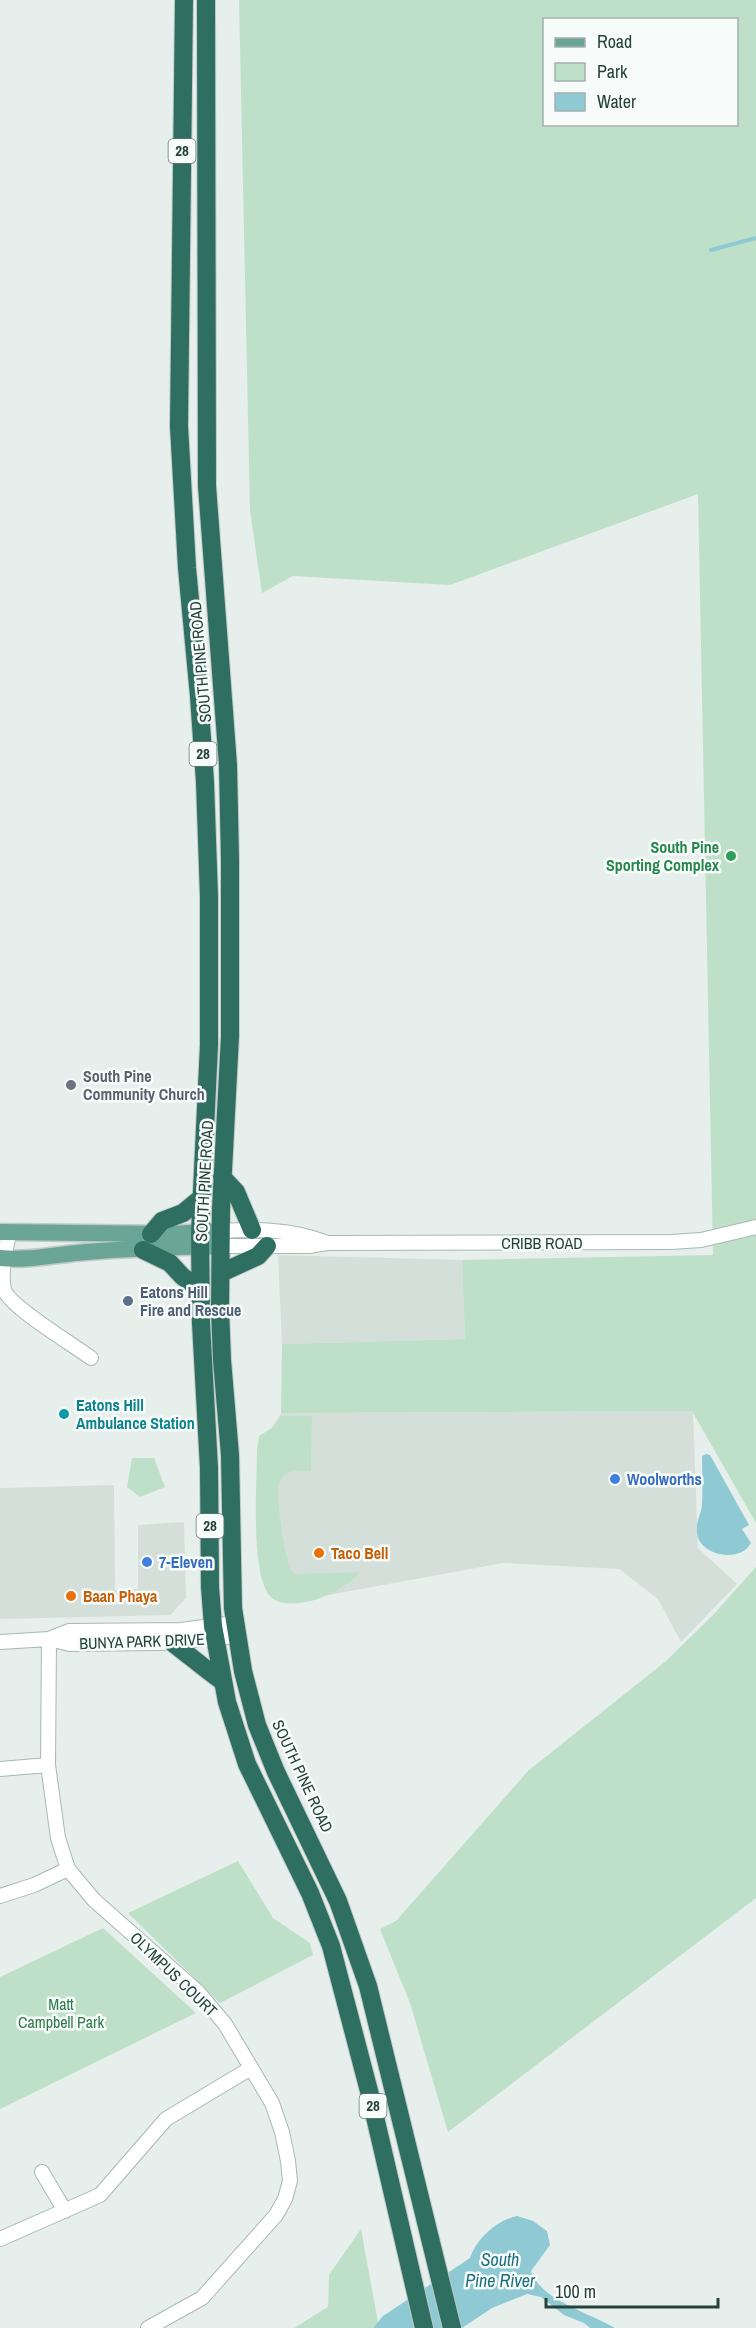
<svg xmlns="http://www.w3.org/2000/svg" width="756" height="2328" font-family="'Archivo Narrow',sans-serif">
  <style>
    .built { fill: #d4dfda }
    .green { fill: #bfe0c8; fill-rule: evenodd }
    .water { fill: #8ec9d4 }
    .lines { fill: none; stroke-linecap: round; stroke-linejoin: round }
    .stream { stroke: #8ec9d4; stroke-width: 4 }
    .minor-casing { stroke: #a8b8b2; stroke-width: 16 }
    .major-casing { stroke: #c2cac8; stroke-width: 19 }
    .highway-casing { stroke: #c2cac8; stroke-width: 20 }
    .minor { stroke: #fff; stroke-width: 14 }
    .major { stroke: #6aa596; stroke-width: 16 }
    .highway { stroke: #2f6f62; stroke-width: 18 }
    .leisure-dot { fill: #2e9e5b; stroke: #f7fbf9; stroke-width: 2 }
    .worship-dot { fill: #6b7280; stroke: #f7fbf9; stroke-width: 2 }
    .service-dot { fill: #5c6f8a; stroke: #f7fbf9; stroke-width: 2 }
    .culture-dot { fill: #0f9aa8; stroke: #f7fbf9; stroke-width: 2 }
    .shop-dot { fill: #3f7fe0; stroke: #f7fbf9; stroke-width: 2 }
    .food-dot { fill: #e8710a; stroke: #f7fbf9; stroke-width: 2 }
    .labels { text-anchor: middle; stroke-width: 5; stroke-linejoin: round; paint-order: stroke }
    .shield { fill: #f7fbf9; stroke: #637a73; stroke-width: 1.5 }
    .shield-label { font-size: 15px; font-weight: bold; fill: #24423a }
    .street-label { font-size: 16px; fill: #24423a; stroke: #f7fbf9 }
    .leisure-label { font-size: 16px; font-weight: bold; fill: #27864d; stroke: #f7fbf9; text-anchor: end }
    .worship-label { font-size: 16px; font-weight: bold; fill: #5b616d; stroke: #f7fbf9; text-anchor: start }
    .service-label { font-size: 16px; font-weight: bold; fill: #4e5e75; stroke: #f7fbf9; text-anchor: start }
    .culture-label { font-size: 16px; font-weight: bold; fill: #0d838f; stroke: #f7fbf9; text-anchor: start }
    .shop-label { font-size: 16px; font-weight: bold; fill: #366cbe; stroke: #f7fbf9; text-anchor: start }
    .food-label { font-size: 16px; font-weight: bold; fill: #c56008; stroke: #f7fbf9; text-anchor: start }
    .park-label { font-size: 16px; fill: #2d7a4b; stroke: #f7fbf9 }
    .water-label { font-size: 18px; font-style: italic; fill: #1c6f80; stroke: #f7fbf9 }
  </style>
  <rect width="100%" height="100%" fill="#e6efeb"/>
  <path class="built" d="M 278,1255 L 462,1260 L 465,1339 L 282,1344 Z
    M 693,1411 L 698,1548 L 737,1584 L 681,1642 L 658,1599 L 619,1569 L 503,1563 L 296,1601 L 262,1443 L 281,1413 Z
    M 114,1485 L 115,1590 L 138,1589 L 138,1525 L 184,1522 L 186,1598 L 170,1615 L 0,1619 L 0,1488 Z"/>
  <path class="green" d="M 239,0 L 756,0 L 756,1523 L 692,1411 L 281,1413 L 282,1344 L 465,1339 L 462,1260 L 713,1255 L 698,494 L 450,585 L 293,576 L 262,593 L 250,511 ZM 544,20 L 736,20 L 736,124 L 544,124 Z
    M 281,1416 L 312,1416 L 311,1471 C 300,1471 288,1469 281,1479 C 273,1489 285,1559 292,1572 L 296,1574 L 361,1572 C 346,1588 322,1600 300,1603 C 290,1604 277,1604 270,1596 C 250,1574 257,1482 257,1450 L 259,1436 L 275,1426 Z
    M 132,1458 L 154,1458 L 165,1487 L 140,1497 L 127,1487 Z
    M 756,1567 L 756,1898 L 448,2132 L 410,2003 L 380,1929 L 396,1921 L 528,1771 L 666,1661 L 712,1616 Z
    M 238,1861 L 273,1918 L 310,1943 L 313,1955 L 220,2003 L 128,1913 Z
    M 103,1928 L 196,2013 L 0,2109 L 0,1977 Z
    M 361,2229 L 379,2328 L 294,2328 L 328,2307 L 329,2275 Z"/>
  <path class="water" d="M 706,1454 L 710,1455 L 749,1525 L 742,1529 L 751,1543 C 746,1552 737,1555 727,1555 C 711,1554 695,1545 697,1527 C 697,1519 702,1512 702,1504 C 703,1488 702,1472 702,1456 Z
    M 517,2216 L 533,2221 L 547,2231 L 550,2245 L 531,2271 C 540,2300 590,2313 615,2328 L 590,2328 L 584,2323 L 564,2315 L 541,2297 L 527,2294 L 492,2308 L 462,2328 L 373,2328 L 383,2316 L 470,2258 C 477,2238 497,2220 517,2216 Z"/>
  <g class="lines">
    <path class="stream" d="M 711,250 L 756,238"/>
    <g class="minor-casing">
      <path id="minor" d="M 220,1231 C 256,1229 291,1229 325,1242
        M 9,1233 C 6,1251 0,1271 4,1289 C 8,1306 74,1345 91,1358
        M 221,1246 L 309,1246 L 327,1243 L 671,1242 L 701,1240 L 756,1227
        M 49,1639 L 48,1765 L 58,1838 L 68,1869 L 94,1900 L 198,1992 L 225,2024 L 272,2103 L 282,2132 L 288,2161 L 290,2181 L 285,2199 L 276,2215 L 202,2298 L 148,2328
        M 49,1639 L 69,1631 L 181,1630 L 235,1623
        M 0,1642 L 49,1639 L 70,1644 L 160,1643 L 236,1636
        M 0,1769 L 48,1765
        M 0,1896 L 34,1885 L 68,1869
        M 42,2172 L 65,2211
        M 0,2239 L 100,2195 L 166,2119 L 251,2068"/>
    </g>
    <g class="major-casing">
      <path id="major" d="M 0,1232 L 172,1234 L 220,1231
        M 0,1258 C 29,1261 58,1254 87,1252 C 132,1248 176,1247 221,1246"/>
    </g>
    <g class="highway-casing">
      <path id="highway" d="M 184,0 L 179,426 L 187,568 L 199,696 L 205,782 L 209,897 L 209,1045 L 200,1233 L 201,1323 L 209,1468 L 210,1587 L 213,1626 L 227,1702 L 247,1764 L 310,1893 L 331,1946 L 369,2091 L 424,2328
        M 206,0 L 207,486 L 228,765 L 230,860 L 230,1036 L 221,1209 L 220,1309 L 222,1360 L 230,1455 L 233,1608 L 243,1671 L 257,1725 L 276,1772 L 338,1901 L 368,1986 L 452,2328
        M 222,1177 L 236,1192 L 252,1230
        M 151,1234 L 162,1221 L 183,1213 L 200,1199
        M 143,1250 L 170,1263 L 182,1276 L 200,1290
        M 221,1273 L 258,1256 L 267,1246
        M 173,1643 C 190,1656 205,1669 222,1681"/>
    </g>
    <use href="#minor" class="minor"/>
    <use href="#major" class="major"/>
    <use href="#highway" class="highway"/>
  </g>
  <circle class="leisure-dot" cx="731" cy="856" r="6"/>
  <circle class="worship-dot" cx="71" cy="1085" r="6"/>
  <circle class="service-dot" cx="128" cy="1301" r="6"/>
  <circle class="culture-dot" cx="64" cy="1414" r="6"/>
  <g class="shop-dot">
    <circle cx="615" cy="1479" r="6"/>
    <circle cx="147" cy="1562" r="6"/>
  </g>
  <g class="food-dot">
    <circle cx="319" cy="1553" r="6"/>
    <circle cx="71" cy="1596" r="6"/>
  </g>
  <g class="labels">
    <g class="shield">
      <rect x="168.5" y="139" width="27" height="24" rx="4.5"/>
      <rect x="189.5" y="742" width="27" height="24" rx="4.5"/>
      <rect x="196.5" y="1514" width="27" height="24" rx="4.5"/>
      <rect x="359.5" y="2094" width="27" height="24" rx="4.5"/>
    </g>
    <g class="shield-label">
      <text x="182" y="156">28</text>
      <text x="203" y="759">28</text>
      <text x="210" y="1531">28</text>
      <text x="373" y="2111">28</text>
    </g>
    <g class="street-label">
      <text transform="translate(200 662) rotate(-95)" y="6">SOUTH PINE ROAD</text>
      <text transform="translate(204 1181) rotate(-87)" y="6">SOUTH PINE ROAD</text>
      <text x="542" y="1249">CRIBB ROAD</text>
      <text transform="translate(142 1641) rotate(-2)" y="6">BUNYA PARK DRIVE</text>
      <text transform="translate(303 1776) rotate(65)" y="6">SOUTH PINE ROAD</text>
      <text transform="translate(174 1974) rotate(44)" y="6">OLYMPUS COURT</text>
    </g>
    <g class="leisure-label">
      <text x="719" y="853">South Pine<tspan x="719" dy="18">Sporting Complex</tspan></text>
    </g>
    <g class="worship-label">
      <text x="83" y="1082">South Pine<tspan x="83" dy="18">Community Church</tspan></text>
    </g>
    <g class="service-label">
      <text x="140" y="1298">Eatons Hill<tspan x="140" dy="18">Fire and Rescue</tspan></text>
    </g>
    <g class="culture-label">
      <text x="76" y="1411">Eatons Hill<tspan x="76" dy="18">Ambulance Station</tspan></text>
    </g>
    <g class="shop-label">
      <text x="627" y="1485">Woolworths</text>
      <text x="159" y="1568">7-Eleven</text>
    </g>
    <g class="food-label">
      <text x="331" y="1559">Taco Bell</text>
      <text x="83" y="1602">Baan Phaya</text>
    </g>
    <g class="park-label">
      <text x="61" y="2010">Matt<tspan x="61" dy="18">Campbell Park</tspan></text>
    </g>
    <g class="water-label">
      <text x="500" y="2266">South<tspan x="500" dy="21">Pine River</tspan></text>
    </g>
  </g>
  <rect x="543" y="18" width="195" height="108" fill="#f7fbf9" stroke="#a3b1ad" stroke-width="1.5"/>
  <rect x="555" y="38" width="30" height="9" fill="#6aa596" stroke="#a3b1ad" stroke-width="1.5"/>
  <text x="597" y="48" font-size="18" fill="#24423a">Road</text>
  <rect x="555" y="63" width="30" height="18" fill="#bfe0c8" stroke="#a3b1ad" stroke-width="1.5"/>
  <text x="597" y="78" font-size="18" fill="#24423a">Park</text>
  <rect x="555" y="93" width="30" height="18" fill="#8ec9d4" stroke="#a3b1ad" stroke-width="1.5"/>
  <text x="597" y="108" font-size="18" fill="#24423a">Water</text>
  <path d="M546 2298v9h172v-9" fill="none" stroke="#24423a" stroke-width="3"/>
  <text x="555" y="2298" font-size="18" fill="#24423a" stroke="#f7fbf9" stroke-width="4.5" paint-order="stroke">100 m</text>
</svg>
